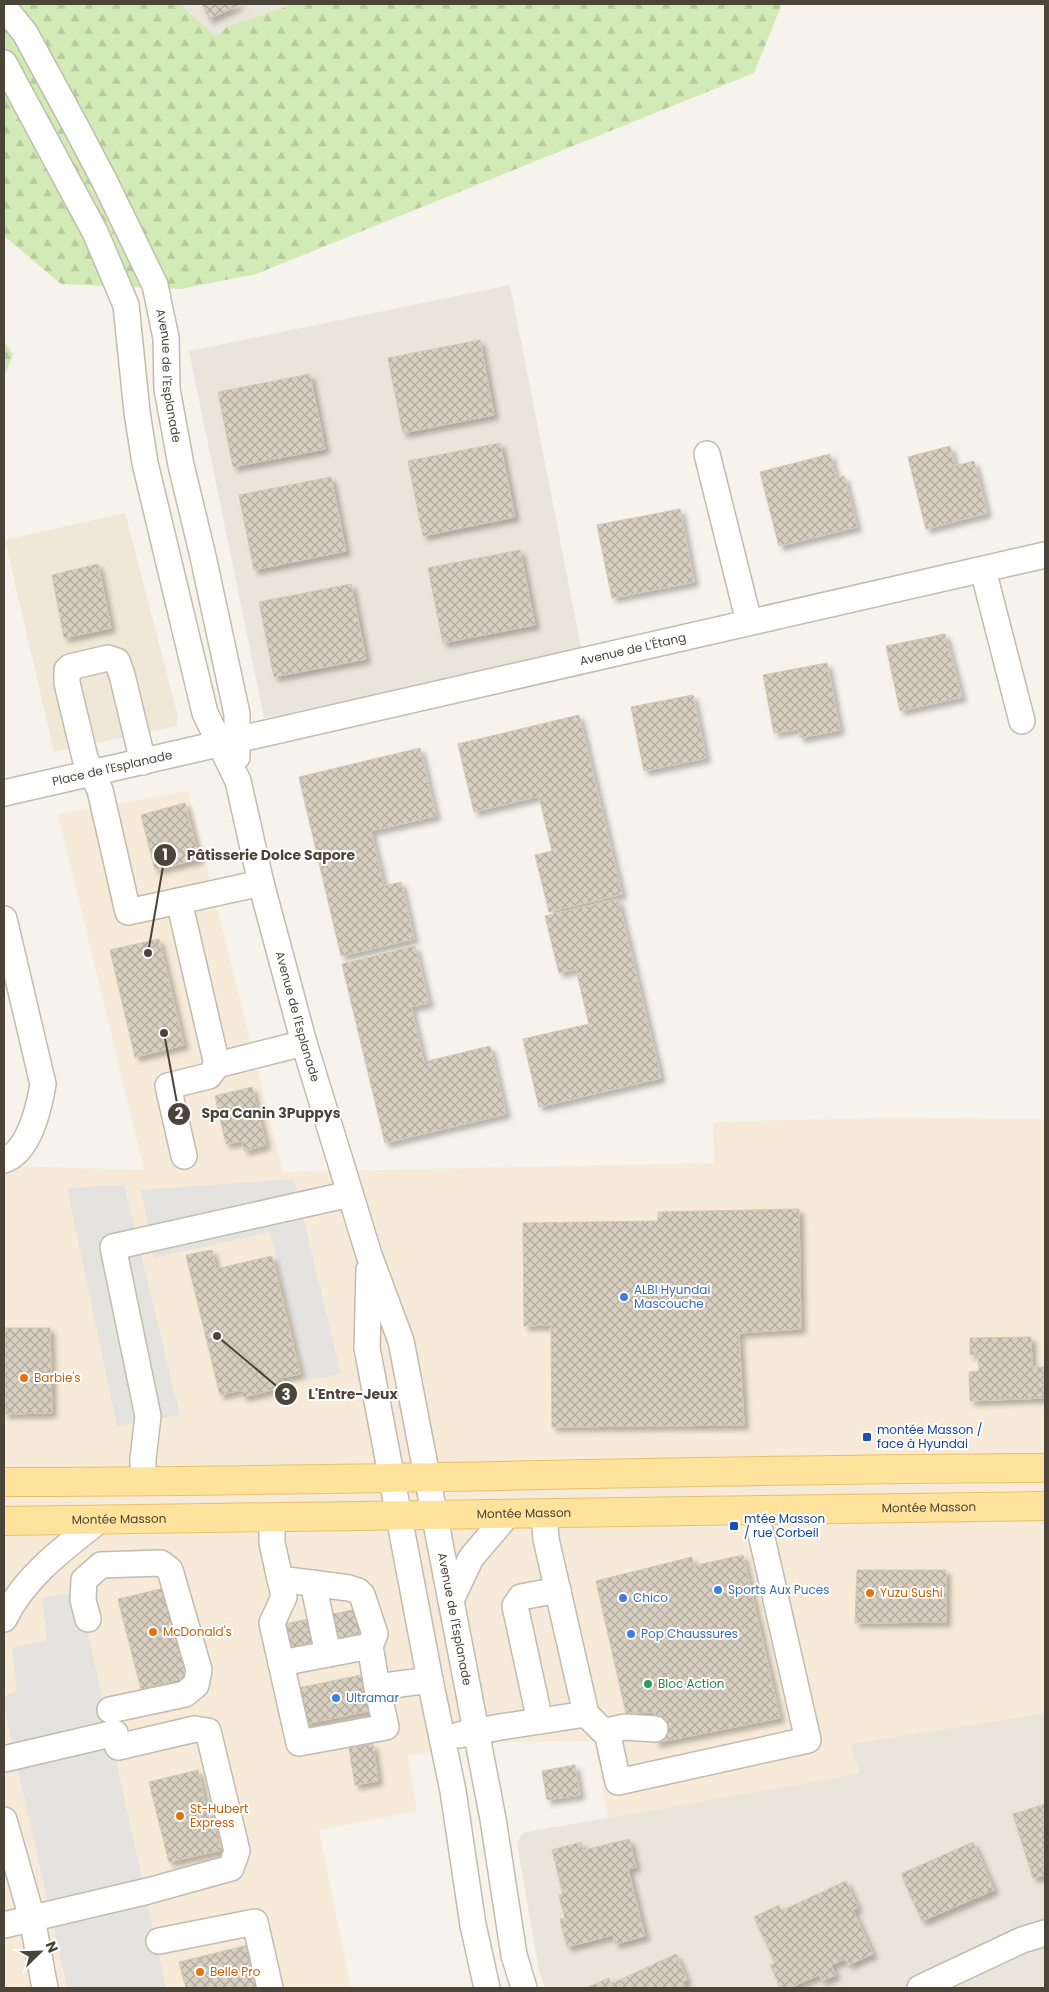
<svg xmlns="http://www.w3.org/2000/svg" width="1049" height="1992" font-family="Poppins,sans-serif">
  <style>
    .residential { fill: #eae5da }
    .commercial { fill: #f7ead8 }
    .education { fill: #efe8d6 }
    .forest { fill: url(#forest-firs) }
    .parking { fill: #e5e3e0 }
    .building { fill: url(#building-cross-hatch); stroke: #d3c7b4; filter: url(#shadow) }
    .lines { fill: none; stroke-linecap: round; stroke-linejoin: round }
    .minor-casing { stroke: #c2bbae; stroke-width: 28 }
    .major-casing { stroke: #e6c16a; stroke-width: 30 }
    .minor { stroke: #fff; stroke-width: 25 }
    .major { stroke: #ffe39c; stroke-width: 28 }
    .shop-dot { fill: #3f7fe0; stroke: #fff; stroke-width: 2 }
    .food-dot { fill: #e8710a; stroke: #fff; stroke-width: 2 }
    .transit-dot { fill: #1a4fb4; stroke: #fff; stroke-width: 2 }
    .leisure-dot { fill: #2e9e5b; stroke: #fff; stroke-width: 2 }
    .labels { text-anchor: middle; stroke-width: 4; stroke-linejoin: round; paint-order: stroke }
    .street-label { font-size: 12px; fill: #4b4439; stroke: #fff }
    .shop-label { font-size: 12px; fill: #366cbe; stroke: #fff; text-anchor: start }
    .food-label { font-size: 12px; fill: #c56008; stroke: #fff; text-anchor: start }
    .transit-label { font-size: 12px; fill: #164399; stroke: #fff; text-anchor: start }
    .leisure-label { font-size: 12px; fill: #27864d; stroke: #fff; text-anchor: start }
    .leader { fill: none; stroke: #4b4439; stroke-width: 2 }
    .callout-dot { fill: #4b4439; stroke: #fff; stroke-width: 2 }
    .mark-label { font-size: 15px; text-anchor: middle; font-weight: bold; fill: #fff }
    .callout-label { font-size: 14px; text-anchor: middle; font-weight: bold; fill: #4b4439; stroke: #fff; stroke-width: 4; stroke-linejoin: round; paint-order: stroke }
  </style>
  <defs>
    <pattern id="forest-firs" width="22" height="20" patternUnits="userSpaceOnUse" patternTransform="scale(1.25)"><rect width="22" height="20" fill="#d2eab5"/><path d="M5 1l3.5 6h-7zM16 11l3.5 6h-7z" fill="#b6ca9c"/></pattern>
    <pattern id="building-cross-hatch" width="8" height="8" patternUnits="userSpaceOnUse" patternTransform="scale(1.25)"><rect width="8" height="8" fill="#d8cfc1"/><path d="M0 0l8 8M0 8l8-8" fill="none" stroke="#b1aa9e"/></pattern>
    <filter id="shadow"><feDropShadow dx="4.5" dy="4.5" stdDeviation="2.5" flood-color="#0004"/></filter>
  </defs>
  <rect width="100%" height="100%" fill="#f6f3ec"/>
  <path class="residential" d="M 180,4 L 297,4 L 216,37 Z
    M 510,285 L 582,652 L 264,718 L 189,351 Z
    M 1045,1713 L 1045,1988 L 545,1988 L 539,1970 L 517,1844 L 522,1833 L 859,1773 L 850,1744 Z"/>
  <path class="commercial" d="M 188,791 L 283,1172 L 714,1163 L 713,1122 L 886,1118 L 1045,1119 L 1045,1713 L 850,1744 L 858,1774 L 608,1818 L 594,1741 L 510,1742 L 408,1755 L 417,1811 L 319,1830 L 351,1988 L 4,1988 L 4,1166 L 144,1170 L 58,814 Z"/>
  <path class="education" d="M 125,513 L 177,713 L 177,726 L 54,752 L 5,540 Z"/>
  <path class="forest" d="M 4,4 L 180,4 L 216,37 L 227,27 L 295,4 L 782,4 L 754,73 L 256,274 L 181,289 L 61,284 L 4,236 Z
    M 4,341 L 13,354 L 4,378 Z"/>
  <path class="parking" d="M 294,1179 L 341,1374 L 305,1381 L 270,1232 L 154,1258 L 141,1190 Z
    M 124,1185 L 180,1415 L 117,1426 L 67,1188 Z
    M 79,1592 L 166,1988 L 67,1988 L 4,1707 L 4,1696 L 17,1691 L 12,1648 L 47,1640 L 42,1598 Z"/>
  <path class="building" d="M 202,4 L 241,4 L 209,19 Z
    M 480,340 L 494,415 L 403,433 L 388,358 Z
    M 310,374 L 325,449 L 233,467 L 218,392 Z
    M 500,443 L 515,517 L 423,536 L 408,461 Z
    M 950,446 L 955,466 L 974,461 L 987,513 L 926,529 L 908,457 Z
    M 830,454 L 836,478 L 844,476 L 857,527 L 779,546 L 760,472 Z
    M 331,477 L 346,551 L 254,570 L 239,495 Z
    M 680,509 L 694,582 L 612,598 L 597,525 Z
    M 520,550 L 535,625 L 443,643 L 428,568 Z
    M 98,564 L 111,628 L 64,638 L 52,575 Z
    M 351,584 L 366,659 L 274,677 L 259,602 Z
    M 945,634 L 962,697 L 900,711 L 886,646 Z
    M 827,663 L 840,730 L 800,738 L 798,729 L 774,733 L 763,675 Z
    M 693,695 L 706,758 L 644,771 L 631,707 Z
    M 579,715 L 622,894 L 549,912 L 535,855 L 552,851 L 539,796 L 474,812 L 458,744 Z
    M 420,748 L 436,816 L 371,831 L 384,886 L 401,882 L 414,939 L 341,956 L 299,777 Z
    M 185,803 L 199,859 L 155,870 L 141,815 Z
    M 618,899 L 661,1078 L 539,1107 L 523,1039 L 589,1024 L 576,969 L 559,973 L 545,916 Z
    M 159,939 L 184,1045 L 135,1057 L 110,950 Z
    M 415,946 L 429,1003 L 411,1007 L 424,1062 L 490,1046 L 506,1114 L 385,1143 L 342,964 Z
    M 252,1087 L 266,1145 L 244,1151 L 242,1141 L 226,1144 L 215,1096 Z
    M 799,1209 L 801,1329 L 739,1333 L 744,1425 L 552,1427 L 551,1325 L 524,1326 L 523,1223 L 658,1221 L 658,1212 Z
    M 212,1250 L 216,1269 L 272,1256 L 300,1374 L 282,1378 L 285,1387 L 243,1397 L 241,1390 L 220,1395 L 186,1255 Z
    M 4,1328 L 50,1328 L 52,1413 L 4,1414 Z
    M 1031,1337 L 1032,1367 L 1045,1367 L 1045,1398 L 970,1401 L 969,1372 L 979,1371 L 978,1354 L 970,1355 L 970,1338 Z
    M 743,1555 L 780,1718 L 655,1743 L 655,1712 L 626,1713 L 596,1581 L 692,1557 L 693,1566 Z
    M 857,1570 L 946,1570 L 946,1622 L 855,1623 Z
    M 169,1587 L 191,1676 L 141,1689 L 118,1599 Z
    M 367,1607 L 371,1631 L 285,1649 L 280,1625 Z
    M 366,1674 L 374,1710 L 305,1724 L 298,1688 Z
    M 373,1744 L 378,1781 L 355,1785 L 349,1748 Z
    M 575,1765 L 580,1795 L 547,1800 L 542,1771 Z
    M 198,1770 L 205,1802 L 210,1801 L 222,1850 L 169,1862 L 149,1782 Z
    M 1045,1804 L 1045,1876 L 1045,1875 L 1033,1878 L 1013,1814 Z
    M 629,1839 L 636,1867 L 628,1869 L 645,1936 L 615,1944 L 613,1935 L 567,1947 L 560,1919 L 565,1918 L 559,1895 L 563,1894 L 552,1850 L 581,1842 L 584,1850 Z
    M 973,1842 L 994,1890 L 922,1921 L 901,1874 Z
    M 846,1881 L 858,1908 L 853,1910 L 873,1954 L 848,1965 L 845,1959 L 831,1965 L 836,1975 L 822,1981 L 819,1975 L 789,1988 L 781,1988 L 770,1965 L 775,1963 L 754,1917 L 779,1905 L 781,1911 Z
    M 248,1945 L 259,1988 L 186,1988 L 179,1962 Z
    M 676,1954 L 687,1980 L 683,1982 L 685,1988 L 586,1988 L 609,1978 L 611,1984 Z"/>
  <g class="lines">
    <g class="minor-casing">
      <g id="minor">
        <path id="s1" d="M 4,7 L 25,33 L 75,125 L 104,180 L 155,285 L 166,338 L 167,389 L 181,465 L 202,552 L 237,714 L 237,757"/>
        <path id="s2" d="M 4,63 L 95,232 L 126,305 L 137,412 L 145,463 L 205,713 L 238,781 L 261,883 L 304,1043 L 369,1255 L 401,1341 L 493,1819 L 514,1955 L 524,1988"/>
        <path d="M 707,454 L 749,622"/>
        <path d="M 983,570 L 1022,721"/>
        <path d="M 143,762 L 122,675 L 117,661 L 108,658 L 70,667 L 67,670 L 67,683 L 85,758 L 100,790 L 128,912 L 179,901"/>
        <path id="s3" d="M 4,793 L 1045,555"/>
        <path d="M 261,883 L 179,901 L 217,1065 L 304,1043"/>
        <path d="M 4,919 L 43,1084 C 39,1108 29,1152 4,1160"/>
        <path d="M 184,1156 L 168,1086 L 209,1076 L 217,1065"/>
        <path d="M 369,1270 L 367,1348 L 430,1680 L 453,1791 L 473,1925 L 487,1988"/>
        <path d="M 143,1481 L 143,1459 L 148,1416 L 113,1247 L 350,1194"/>
        <path d="M 272,1518 L 272,1543 L 280,1579 L 349,1588 L 358,1591 L 362,1595 L 375,1634 L 370,1646 L 377,1687 L 430,1680"/>
        <path d="M 280,1579 L 284,1597 L 272,1623 L 281,1663 L 370,1646"/>
        <path d="M 313,1583 L 328,1654"/>
        <path d="M 451,1600 L 471,1558 L 509,1513"/>
        <path d="M 4,1619 C 25,1576 64,1548 101,1519"/>
        <path d="M 88,1619 L 83,1600 L 84,1580 L 101,1565 L 161,1563 L 170,1570 L 199,1670 L 196,1685 L 185,1694 L 110,1710"/>
        <path d="M 281,1663 L 299,1743 L 386,1727 L 377,1687"/>
        <path d="M 586,1714 L 608,1736 L 618,1782 L 808,1740 L 759,1525 L 758,1510"/>
        <path d="M 540,1721 L 515,1606 L 521,1597 L 558,1590"/>
        <path d="M 606,1731 L 625,1727 L 655,1729"/>
        <path d="M 459,1735 L 500,1727 L 586,1714 L 546,1539 L 544,1513"/>
        <path d="M 4,1759 L 115,1733"/>
        <path d="M 4,1820 L 32,1918 L 45,1988"/>
        <path d="M 4,1925 L 148,1891 L 231,1868 L 237,1851 L 208,1731 L 195,1729 L 118,1747"/>
        <path d="M 159,1941 L 255,1922 L 270,1988"/>
        <path d="M 920,1988 L 1022,1940 L 1045,1933"/>
      </g>
    </g>
    <g class="major-casing">
      <g id="major">
        <path d="M 4,1482 C 351,1482 698,1469 1045,1468"/>
        <path id="s4" d="M 4,1521 L 1045,1506"/>
      </g>
    </g>
    <use href="#minor" class="minor"/>
    <use href="#major" class="major"/>
  </g>
  <g class="shop-dot">
    <circle cx="624" cy="1297" r="5"/>
    <circle cx="718" cy="1590" r="5"/>
    <circle cx="623" cy="1598" r="5"/>
    <circle cx="631" cy="1634" r="5"/>
    <circle cx="336" cy="1698" r="5"/>
  </g>
  <g class="food-dot">
    <circle cx="24" cy="1378" r="5"/>
    <circle cx="870" cy="1593" r="5"/>
    <circle cx="153" cy="1632" r="5"/>
    <circle cx="180" cy="1816" r="5"/>
    <circle cx="200" cy="1972" r="5"/>
  </g>
  <g class="transit-dot">
    <rect x="862" y="1432" width="10" height="10" rx="2.5"/>
    <rect x="729" y="1521" width="10" height="10" rx="2.5"/>
  </g>
  <circle class="leisure-dot" cx="648" cy="1684" r="5"/>
  <g class="labels">
    <g class="street-label">
      <text dy="4" stroke="none"><textPath href="#s1" startOffset="409">Avenue de l'Esplanade</textPath></text>
      <text dy="4" stroke="none"><textPath href="#s3" startOffset="645">Avenue de L'Étang</textPath></text>
      <text dy="4" stroke="none"><textPath href="#s3" startOffset="111">Place de l'Esplanade</textPath></text>
      <text dy="4" stroke="none"><textPath href="#s2" startOffset="1006">Avenue de l'Esplanade</textPath></text>
      <text dy="4" stroke="none"><textPath href="#s4" startOffset="925">Montée Masson</textPath></text>
      <text dy="4" stroke="none"><textPath href="#s4" startOffset="520">Montée Masson</textPath></text>
      <text dy="4" stroke="none"><textPath href="#s4" startOffset="115">Montée Masson</textPath></text>
      <text dy="4" stroke="none"><textPath href="#s2" startOffset="1630">Avenue de l'Esplanade</textPath></text>
    </g>
    <g class="shop-label">
      <text x="634" y="1294">ALBI Hyundai<tspan x="634" dy="14">Mascouche</tspan></text>
      <text x="728" y="1594">Sports Aux Puces</text>
      <text x="633" y="1602">Chico</text>
      <text x="641" y="1638">Pop Chaussures</text>
      <text x="346" y="1702">Ultramar</text>
    </g>
    <g class="food-label">
      <text x="34" y="1382">Barbie's</text>
      <text x="880" y="1597">Yuzu Sushi</text>
      <text x="163" y="1636">McDonald's</text>
      <text x="190" y="1813">St-Hubert<tspan x="190" dy="14">Express</tspan></text>
      <text x="210" y="1976">Belle Pro</text>
    </g>
    <g class="transit-label">
      <text x="877" y="1434">montée Masson /<tspan x="877" dy="14">face à Hyundai</tspan></text>
      <text x="744" y="1523">mtée Masson<tspan x="744" dy="14">/ rue Corbeil</tspan></text>
    </g>
    <g class="leisure-label">
      <text x="658" y="1688">Bloc Action</text>
    </g>
  </g>
  <path class="leader" d="M148 953L165 855M164 1033L179 1114M217 1336L286 1394"/>
  <g class="callout-dot">
    <circle cx="148" cy="953" r="5"/>
    <circle cx="164" cy="1033" r="5"/>
    <circle cx="217" cy="1336" r="5"/>
    <circle cx="165" cy="855" r="12"/>
    <circle cx="179" cy="1114" r="12"/>
    <circle cx="286" cy="1394" r="12"/>
  </g>
  <g class="mark-label">
    <text x="165" y="860">1</text>
    <text x="179" y="1119">2</text>
    <text x="286" y="1400">3</text>
  </g>
  <g class="callout-label">
    <text x="271" y="860">Pâtisserie Dolce Sapore</text>
    <text x="271" y="1118">Spa Canin 3Puppys</text>
    <text x="353" y="1399">L'Entre-Jeux</text>
  </g>
  <rect width="1049" height="1992" fill="none" stroke="#4b4439" stroke-width="10"/>
  <g transform="translate(40 1952) rotate(67)" stroke="#ffffff" stroke-width="4" paint-order="stroke">
  <path d="M0-4L9 19L0 12L-9 19Z" fill="#4b4439"/>
  <text y="-8" font-size="14" font-weight="bold" text-anchor="middle" fill="#4b4439">N</text>
  </g>
</svg>
